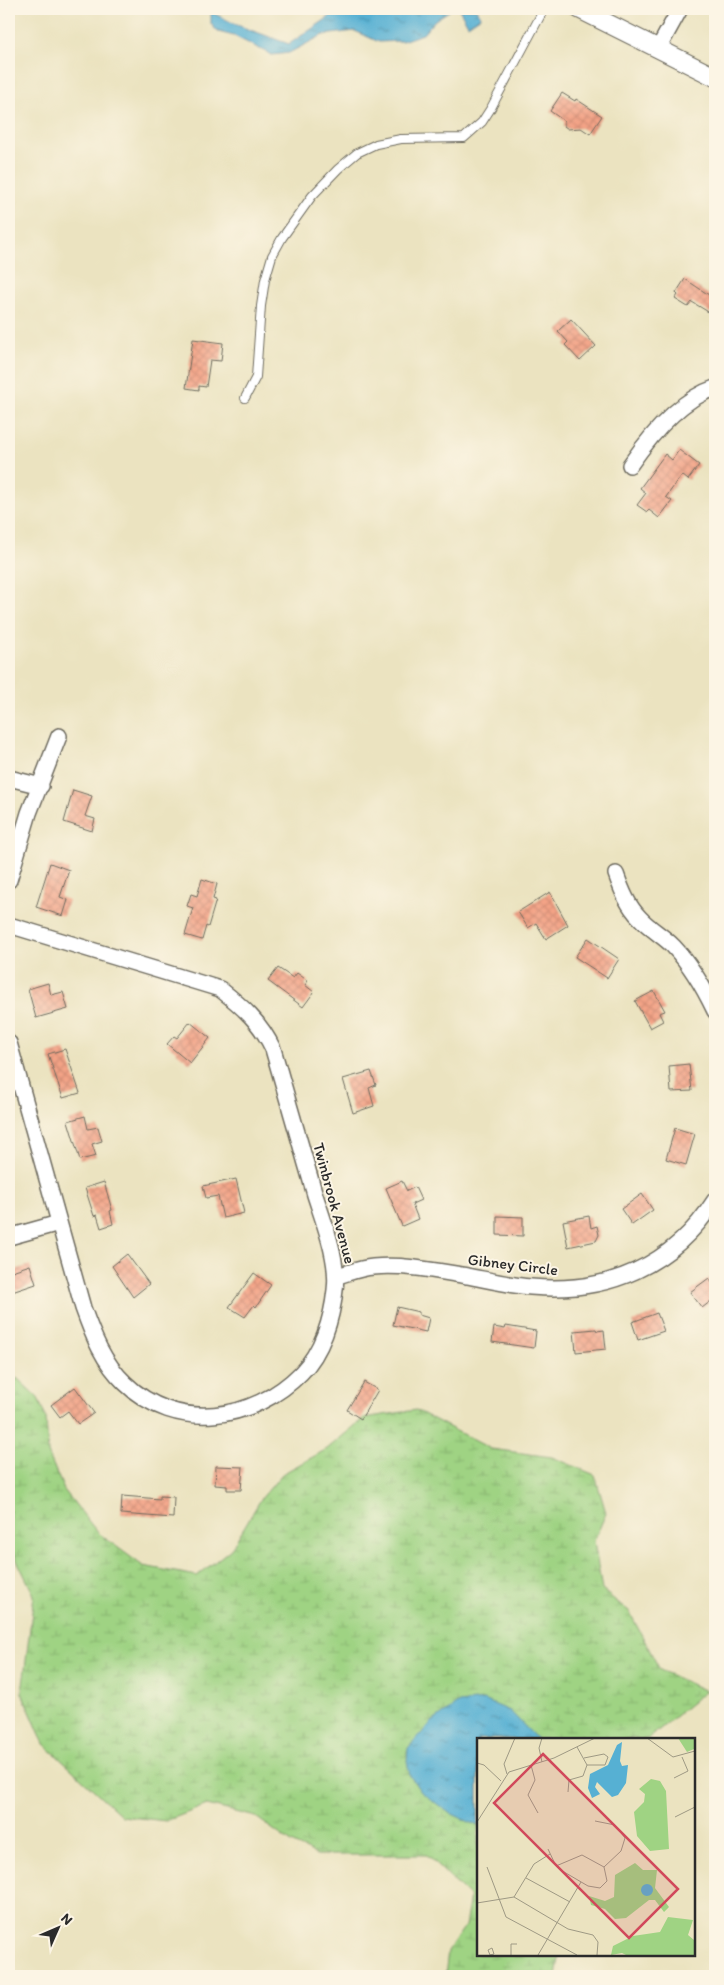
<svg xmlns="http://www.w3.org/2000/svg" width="724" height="1985" font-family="Itim,sans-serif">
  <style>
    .wetland { fill: url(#wetland-marsh); stroke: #657f57 }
    .water { fill: url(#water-ripples); stroke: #406e7f }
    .building { fill: url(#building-cross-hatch) }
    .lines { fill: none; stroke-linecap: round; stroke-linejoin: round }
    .service-casing { stroke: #6e6b5f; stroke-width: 10 }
    .minor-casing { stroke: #6e6b5f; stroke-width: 18 }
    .tertiary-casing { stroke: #6e6b5f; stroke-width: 20 }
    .service { stroke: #fff; stroke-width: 8 }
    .minor { stroke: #fff; stroke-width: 15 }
    .tertiary { stroke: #fff; stroke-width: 18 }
    .labels { text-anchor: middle; stroke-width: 4; stroke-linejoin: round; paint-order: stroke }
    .street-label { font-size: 16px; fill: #2b2b2b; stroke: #fcf5e5 }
    .inset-road { fill: none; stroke: #9e9984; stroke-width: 1 }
    .view { fill: #d1495b; fill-opacity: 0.15; stroke: #d1495b; stroke-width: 2.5 }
    .inset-edge { fill: none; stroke: #2b2b2b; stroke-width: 2.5 }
  </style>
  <defs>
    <pattern id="wetland-marsh" width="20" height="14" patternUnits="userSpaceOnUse" patternTransform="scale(1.25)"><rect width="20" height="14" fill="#9fd383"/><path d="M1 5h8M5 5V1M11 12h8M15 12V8" fill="none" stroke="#89b571"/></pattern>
    <pattern id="water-ripples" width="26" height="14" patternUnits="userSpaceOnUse" patternTransform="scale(1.25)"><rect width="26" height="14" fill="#56b0d3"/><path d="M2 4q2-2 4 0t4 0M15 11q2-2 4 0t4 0" fill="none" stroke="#478fab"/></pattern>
    <pattern id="building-cross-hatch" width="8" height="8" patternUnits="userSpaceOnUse" patternTransform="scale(1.25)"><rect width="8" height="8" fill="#f3a386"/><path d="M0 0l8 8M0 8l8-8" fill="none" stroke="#d08c74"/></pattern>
  </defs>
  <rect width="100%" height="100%" fill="#fcf5e5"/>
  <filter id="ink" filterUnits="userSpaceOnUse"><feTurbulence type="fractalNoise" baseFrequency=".02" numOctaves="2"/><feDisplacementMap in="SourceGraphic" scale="10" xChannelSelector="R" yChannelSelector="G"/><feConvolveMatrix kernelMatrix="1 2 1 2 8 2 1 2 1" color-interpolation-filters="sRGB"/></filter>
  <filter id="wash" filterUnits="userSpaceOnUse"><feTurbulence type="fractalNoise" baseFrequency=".0096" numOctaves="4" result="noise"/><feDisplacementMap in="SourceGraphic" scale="20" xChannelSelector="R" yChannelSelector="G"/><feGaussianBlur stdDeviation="1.12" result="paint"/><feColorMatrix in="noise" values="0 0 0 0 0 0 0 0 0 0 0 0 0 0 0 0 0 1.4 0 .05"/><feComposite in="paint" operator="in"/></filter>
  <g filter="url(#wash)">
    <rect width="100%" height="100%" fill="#ebe3c0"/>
    <path class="wetland" d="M 17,1378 L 38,1398 L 46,1418 L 48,1453 L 64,1490 L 98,1533 L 143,1566 L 197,1576 L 231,1549 L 261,1499 L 282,1474 L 327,1449 L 364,1418 L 416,1410 L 491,1449 L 552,1457 L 595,1475 L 606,1513 L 594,1541 L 602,1590 L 629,1611 L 660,1670 L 706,1691 L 648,1739 L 478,1739 L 478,1954 L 560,1954 L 556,1976 L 445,1976 L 448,1951 L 465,1926 L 470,1897 L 427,1855 L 317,1855 L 293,1844 L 256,1817 L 207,1805 L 166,1821 L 122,1816 L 44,1744 L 22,1693 L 34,1595 L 9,1544 L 9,1382 Z"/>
    <path class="water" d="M 337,9 L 452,9 L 435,20 L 423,34 L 402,41 L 379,42 L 355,31 L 323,35 L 289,53 L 272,55 L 234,36 L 218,32 L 211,24 L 211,12 L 237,25 L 289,44 L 328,18 Z
      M 459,9 L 476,9 L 481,16 L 468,25 Z
      M 484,1700 L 510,1711 L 537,1739 L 478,1739 L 478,1826 L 448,1812 L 421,1792 L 410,1776 L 407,1761 L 408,1748 L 433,1721 L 459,1703 Z"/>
    <g id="blocks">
      <path class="building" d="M 562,93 L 575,101 L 576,99 L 602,116 L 590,134 L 581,128 L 568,129 L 564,126 L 564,121 L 550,111 Z
        M 685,279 L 715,299 L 715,316 L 692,302 L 688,307 L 675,299 L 678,295 L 676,293 Z
        M 571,319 L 596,346 L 580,361 L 565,345 L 568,342 L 558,331 Z
        M 193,339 L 223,343 L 221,361 L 210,360 L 206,387 L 199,386 L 199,390 L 186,388 Z
        M 679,450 L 699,465 L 688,480 L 682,475 L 666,497 L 672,501 L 659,518 L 649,510 L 647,512 L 637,505 L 646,493 L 640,488 L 665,454 L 672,460 Z
        M 73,790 L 92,796 L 85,816 L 95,819 L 92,831 L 64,822 Z
        M 50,863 L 69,870 L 60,897 L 68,900 L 63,916 L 36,907 Z
        M 202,879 L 217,884 L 213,899 L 216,900 L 208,927 L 206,926 L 202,940 L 185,935 L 193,908 L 187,906 L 191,894 L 197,896 Z
        M 550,892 L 568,925 L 546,939 L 536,923 L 528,928 L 518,912 Z
        M 588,938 L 619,959 L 607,978 L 575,957 Z
        M 278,968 L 293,978 L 297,973 L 308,981 L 305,985 L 314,992 L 303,1007 L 268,981 Z
        M 48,983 L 51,995 L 63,992 L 68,1009 L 36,1018 L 28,989 Z
        M 654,991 L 665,1011 L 659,1013 L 663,1021 L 650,1028 L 635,1001 Z
        M 190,1022 L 210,1038 L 190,1063 L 167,1044 L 174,1036 L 177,1038 Z
        M 65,1049 L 80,1093 L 63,1098 L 48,1054 Z
        M 689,1064 L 692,1091 L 671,1092 L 669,1066 Z
        M 371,1071 L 376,1085 L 369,1088 L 374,1106 L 353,1113 L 343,1079 Z
        M 85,1116 L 88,1129 L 98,1127 L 102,1141 L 92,1144 L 96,1156 L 80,1160 L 68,1121 Z
        M 675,1128 L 695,1134 L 686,1165 L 666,1159 Z
        M 236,1179 L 244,1213 L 223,1218 L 218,1196 L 206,1198 L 203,1186 Z
        M 402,1181 L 407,1191 L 415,1187 L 421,1200 L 412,1204 L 418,1219 L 402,1226 L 386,1188 Z
        M 104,1182 L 112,1210 L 110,1211 L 113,1224 L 101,1228 L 97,1215 L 94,1216 L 85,1188 Z
        M 642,1194 L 653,1210 L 632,1225 L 621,1209 Z
        M 497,1216 L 523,1217 L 523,1236 L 497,1235 Z
        M 589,1216 L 591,1228 L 597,1226 L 599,1235 L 596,1241 L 568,1247 L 563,1221 Z
        M 127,1254 L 149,1284 L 133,1297 L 112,1266 Z
        M 30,1265 L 36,1284 L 9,1293 L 9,1272 Z
        M 254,1273 L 271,1285 L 256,1307 L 254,1305 L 245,1317 L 229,1307 Z
        M 709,1278 L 715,1287 L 715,1298 L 702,1308 L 690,1292 Z
        M 397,1307 L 419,1312 L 419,1315 L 429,1318 L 426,1332 L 393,1325 Z
        M 657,1313 L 664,1331 L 638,1340 L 632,1322 Z
        M 506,1326 L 536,1331 L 534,1348 L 492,1342 L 494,1327 L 505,1329 Z
        M 596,1329 L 597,1331 L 604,1330 L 606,1349 L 576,1352 L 574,1331 Z
        M 364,1382 L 378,1390 L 361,1419 L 347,1410 Z
        M 75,1387 L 94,1413 L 78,1424 L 68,1411 L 60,1417 L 51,1405 Z
        M 216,1466 L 243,1467 L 241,1490 L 227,1490 L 227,1486 L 215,1485 Z
        M 122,1496 L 160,1499 L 160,1496 L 174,1497 L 173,1518 L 121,1514 Z"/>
    </g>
  </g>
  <g filter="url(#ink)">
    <use href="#blocks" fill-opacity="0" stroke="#6e6b5f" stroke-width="1"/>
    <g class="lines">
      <g class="service-casing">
        <path id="service" d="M 245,398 L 256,377 L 261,306 L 265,280 L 272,256 L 282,238 L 312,196 L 338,169 L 357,153 L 376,144 L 401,139 L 464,138 L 482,122 L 491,108 L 544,9"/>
      </g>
      <g class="minor-casing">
        <path id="minor" d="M 658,49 L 680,9
          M 630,465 C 650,436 681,399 715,388
          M 9,778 L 41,786
          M 616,874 C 622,891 628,906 640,918 C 650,929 663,936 673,946 C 691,965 704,988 715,1011
          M 9,880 L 29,813 L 59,736
          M 9,925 L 220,989 C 243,1007 261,1023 273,1049 C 287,1098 301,1146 315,1195 C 324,1223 339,1261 335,1290 C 332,1319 322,1352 301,1373 C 254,1421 176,1433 125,1383 C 103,1362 93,1336 83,1308 L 9,1043
          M 9,1237 L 59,1223
          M 337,1276 C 348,1273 361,1268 373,1267 C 405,1264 436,1271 467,1276 C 488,1280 509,1285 531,1287 C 607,1294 673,1266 715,1200"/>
      </g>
      <g class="tertiary-casing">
        <path id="tertiary" d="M 579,9 L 715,77"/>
      </g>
      <use href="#service" class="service"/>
      <use href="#minor" class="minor"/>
      <use href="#tertiary" class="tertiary"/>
    </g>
  </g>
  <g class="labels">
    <g class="street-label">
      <text transform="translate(335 1203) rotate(75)" y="6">Twinbrook Avenue</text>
      <text transform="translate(513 1264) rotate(7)" y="6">Gibney Circle</text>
    </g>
  </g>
  <g transform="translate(477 1738)">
    <rect width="218" height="218" fill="#ebe3c0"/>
    <path d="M 201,0 L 217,0 L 217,11 L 210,14 Z" fill="#9fd383"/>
    <path d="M 174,41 L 183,43 L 189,53 L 192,111 L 173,113 L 160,98 L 157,74 L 167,64 L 168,56 L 162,51 ZM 158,125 L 166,132 L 180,132 L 178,150 L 192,169 L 187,174 L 178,162 L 172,162 L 149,180 L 138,181 L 128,171 L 114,167 L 112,158 L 128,163 L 137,159 L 138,137 ZM 191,179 L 216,182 L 211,197 L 217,202 L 217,217 L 149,217 L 145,215 L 134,217 L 136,208 L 156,198 L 183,194 Z" fill="#9fd383"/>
    <path d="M 145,4 L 143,23 L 145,28 L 151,27 L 149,45 L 141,57 L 135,59 L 120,44 L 118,49 L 123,56 L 115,60 L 111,50 L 113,36 L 131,27 L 140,7 ZM164 152a6 6 0 1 1 12 0a6 6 0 1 1-12 0Z" fill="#56b0d3"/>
    <path class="inset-road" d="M 170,0 L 196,19 L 218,13M 107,20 L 127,16 L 131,19 L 128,27 L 110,27M 65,24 L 62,10 L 65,0M 0,25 L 7,27 L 24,43M 54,27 L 58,42 L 51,57 L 61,75M 30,36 L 27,26 L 38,0M 197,40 L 211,33 L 205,19M 91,54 L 92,42 L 106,38 L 110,27 L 100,9M 198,79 L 218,69M 118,83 L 138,87 L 148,100 L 144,113 L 127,129M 0,84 L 32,34 L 77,20 L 118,0M 71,111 L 79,128 L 82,131 L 111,148 L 123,150 L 130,143 L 127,129 L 105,117 L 79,128M 10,129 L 29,179 L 100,217M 49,140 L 93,164M 37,159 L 57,126 L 73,116M 0,165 L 37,159 L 91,191 L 116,197 L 121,204 L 120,217M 15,210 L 17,216 L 13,217 L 11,212 ZM 34,217 L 34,206 L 40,206M 61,217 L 104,144"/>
    <path class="view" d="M 66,16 L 201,151 L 152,200 L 17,65 Z"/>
    <rect width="218" height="218" class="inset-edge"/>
  </g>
  <rect width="724" height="1985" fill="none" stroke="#fcf5e5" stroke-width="30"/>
  <g transform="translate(58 1928) rotate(45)" stroke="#fcf5e5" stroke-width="4" paint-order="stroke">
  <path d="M0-4L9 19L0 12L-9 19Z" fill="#2b2b2b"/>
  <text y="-8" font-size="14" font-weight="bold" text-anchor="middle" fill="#2b2b2b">N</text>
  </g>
</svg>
